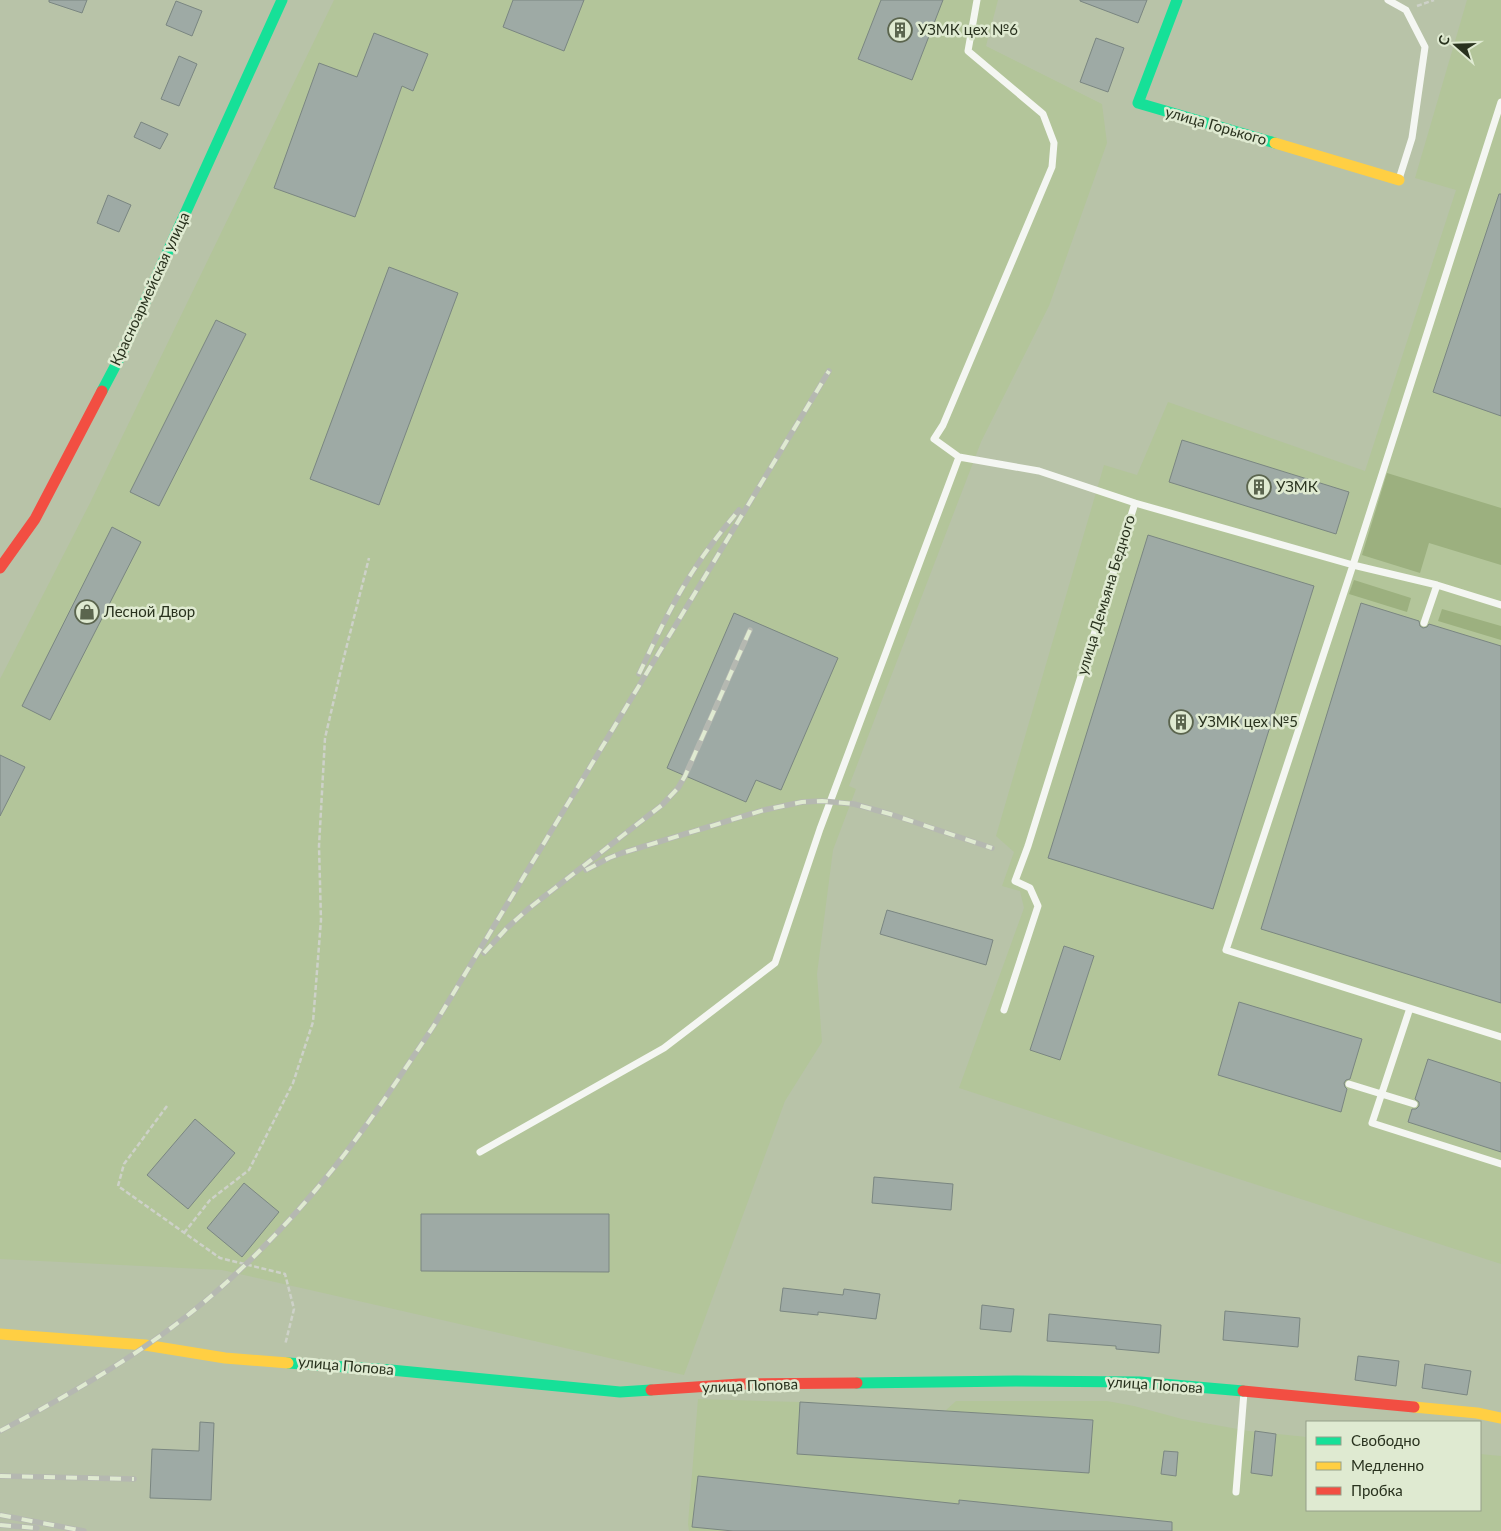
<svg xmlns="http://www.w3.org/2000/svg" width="1501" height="1531" font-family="Lato,sans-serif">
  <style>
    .built { fill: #b3c59a }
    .green { fill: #9cb07f }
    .building { fill: #9eaaa5; stroke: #7a8681 }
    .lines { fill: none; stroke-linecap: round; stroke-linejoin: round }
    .path { stroke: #cdd1c8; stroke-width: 2.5; stroke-dasharray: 5 2.5; stroke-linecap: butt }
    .lane { stroke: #f4f6f2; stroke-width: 7 }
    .fast { stroke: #16e098; stroke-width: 11 }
    .slow { stroke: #ffcf43; stroke-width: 11 }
    .jam { stroke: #f24e42; stroke-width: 11 }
    .rail-casing { stroke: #b5b8b1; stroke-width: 5.5 }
    .rail { stroke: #dfead1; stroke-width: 4; stroke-dasharray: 11; stroke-linecap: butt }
    .labels { text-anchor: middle; stroke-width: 5; stroke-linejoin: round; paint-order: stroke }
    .poi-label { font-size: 15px; fill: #29321e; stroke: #dfead1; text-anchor: start }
    .street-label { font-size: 15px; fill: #29321e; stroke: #dfead1 }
  </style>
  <rect width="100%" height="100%" fill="#b8c3a8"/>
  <path class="built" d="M 334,0 L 998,0 L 986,46 L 1102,104 L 1107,143 L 1049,306 L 981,442 L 849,786 L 856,789 L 833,850 L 817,974 L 822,1042 L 785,1101 L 684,1375 L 222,1270 L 0,1259 L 0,679 L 90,503 Z
    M 1467,0 L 1501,0 L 1501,1264 L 959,1088 L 1024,908 L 1020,891 L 1002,886 L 1014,852 L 996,836 L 1104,465 L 1137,475 L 1168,402 L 1365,471 L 1456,190 L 1415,178 Z
    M 698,1399 L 800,1402 L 945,1411 L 956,1401 L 1107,1401 L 1134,1406 L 1182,1419 L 1249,1431 L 1307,1437 L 1307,1510 L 1480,1510 L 1480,1454 L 1501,1456 L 1501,1531 L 689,1531 L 688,1524 Z"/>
  <path class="green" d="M 1387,473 L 1501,508 L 1501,565 L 1429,543 L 1420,573 L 1362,555 Z
    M 1354,580 L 1411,598 L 1407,612 L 1349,594 Z
    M 1442,609 L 1501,626 L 1501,640 L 1438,621 Z"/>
  <path class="building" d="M 49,0 L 87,0 L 82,13 L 49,2 Z
    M 513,0 L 584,0 L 564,51 L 503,27 Z
    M 881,0 L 943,0 L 912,80 L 858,59 Z
    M 1080,0 L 1147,0 L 1138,23 L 1080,1 Z
    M 176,1 L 202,11 L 192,36 L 166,25 Z
    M 374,33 L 428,54 L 413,91 L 402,86 L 355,217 L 274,188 L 319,63 L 357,77 Z
    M 1096,38 L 1124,48 L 1108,92 L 1080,82 Z
    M 179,56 L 197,64 L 179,106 L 161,99 Z
    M 141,122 L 168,134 L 160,149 L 134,137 Z
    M 1499,194 L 1501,194 L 1501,416 L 1433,392 Z
    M 108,195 L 131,205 L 119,232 L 97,223 Z
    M 389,267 L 458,293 L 379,505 L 310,479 Z
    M 216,320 L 246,334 L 159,506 L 130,492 Z
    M 1182,440 L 1349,492 L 1336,534 L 1169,482 Z
    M 112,527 L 141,542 L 50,720 L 22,706 Z
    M 1148,535 L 1314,586 L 1213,909 L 1048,858 Z
    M 1361,603 L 1419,621 L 1420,626 L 1423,628 L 1427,627 L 1429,624 L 1501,646 L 1501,1003 L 1261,929 Z
    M 734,613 L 838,658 L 781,790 L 756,780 L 746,802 L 667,768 Z
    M 0,755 L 25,767 L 0,816 Z
    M 887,910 L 993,940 L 986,965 L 880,934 Z
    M 1064,946 L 1094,956 L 1060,1060 L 1030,1050 Z
    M 1239,1002 L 1362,1039 L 1350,1079 L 1346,1080 L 1344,1083 L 1345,1087 L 1347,1089 L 1341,1112 L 1218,1075 Z
    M 1428,1059 L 1501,1083 L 1501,1152 L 1408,1122 L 1412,1109 L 1416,1109 L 1419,1106 L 1419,1102 L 1415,1099 Z
    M 195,1119 L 235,1153 L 188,1209 L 147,1175 Z
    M 874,1177 L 953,1184 L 951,1210 L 872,1203 Z
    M 244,1183 L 279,1212 L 242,1257 L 207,1228 Z
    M 421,1214 L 609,1214 L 609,1272 L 421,1271 Z
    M 783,1288 L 843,1295 L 844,1289 L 880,1294 L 876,1319 L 818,1312 L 818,1315 L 780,1311 Z
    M 982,1305 L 1014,1309 L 1011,1332 L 980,1329 Z
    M 1225,1311 L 1300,1318 L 1298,1347 L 1223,1340 Z
    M 1049,1314 L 1161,1325 L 1159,1353 L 1116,1349 L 1116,1346 L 1047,1341 Z
    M 1358,1356 L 1399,1361 L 1396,1386 L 1355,1380 Z
    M 1425,1364 L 1471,1371 L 1467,1395 L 1422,1388 Z
    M 800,1402 L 1093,1420 L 1089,1473 L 797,1454 Z
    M 200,1422 L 214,1423 L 211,1500 L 150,1498 L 152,1449 L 199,1451 Z
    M 1255,1431 L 1276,1434 L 1272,1476 L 1251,1473 Z
    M 1164,1451 L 1178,1452 L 1176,1476 L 1161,1474 Z
    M 698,1476 L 959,1504 L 959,1500 L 1172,1522 L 1172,1531 L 733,1531 L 692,1527 Z"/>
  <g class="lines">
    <path class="path" d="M 1417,6 L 1434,0
      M 167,1106 L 124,1164 L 118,1186 L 220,1258 L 285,1274 L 294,1309 L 285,1345
      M 184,1233 L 210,1200 L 249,1170 L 293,1083 L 313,1022 L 321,920 L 319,846 L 325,738 L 343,661 L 369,558"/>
    <path class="lane" d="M 1388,0 L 1406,10 L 1425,47 L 1412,138 L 1399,179
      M 1501,102 L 1353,565 L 1226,950 L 1501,1037
      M 959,457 L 1039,471 L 1135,503
      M 1424,623 L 1437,585
      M 1410,1008 L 1372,1123 L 1501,1164
      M 1004,1010 L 1038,906 L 1030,888 L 1015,881 L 1028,846 L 1135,503 L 1353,565 L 1437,585 L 1501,605
      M 1349,1084 L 1414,1104
      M 480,1152 L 664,1048 L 775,963 L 820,829 L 959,457 L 934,439 L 943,425 L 1052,167 L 1054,143 L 1043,114 L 968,51 L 977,0
      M 1236,1492 L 1244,1392"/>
    <path class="fast" d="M 1177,0 L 1138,103 L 1275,143
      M 102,391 L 120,357 L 282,0
      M 288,1363 L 391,1370 L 620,1392 L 651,1390
      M 857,1383 L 1015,1381 L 1140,1382 L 1243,1391"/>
    <path class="slow" d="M 1275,143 L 1399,180
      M 0,1334 L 145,1345 L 225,1358 L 288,1363
      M 1414,1407 L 1477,1413 L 1501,1418"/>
    <path class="jam" d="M 0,568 L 35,519 L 102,391
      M 651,1390 L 740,1384 L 857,1383
      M 1243,1391 L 1414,1407"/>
    <g class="rail-casing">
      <path id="rail" d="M 639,674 C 656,638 673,601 695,568 C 708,548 723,529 739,510
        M 586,870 L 609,858 L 622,853 L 764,810 L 802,802 L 822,801 L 854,804 L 890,814 L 992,848
        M 484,953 L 507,928 L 528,909 L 662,805 L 678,788 L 685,776 L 750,630
        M 0,1431 C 73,1393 147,1351 210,1297 C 254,1259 296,1215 333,1169 C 369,1124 401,1075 433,1027 L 829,371
        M 0,1476 L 134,1479
        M 0,1515 L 84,1531
        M 0,1525 L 37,1528"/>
    </g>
    <use href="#rail" class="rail"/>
  </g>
  <defs>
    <g id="building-ring" transform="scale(1.25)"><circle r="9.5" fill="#dfead1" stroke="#5b654e" stroke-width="1.5"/><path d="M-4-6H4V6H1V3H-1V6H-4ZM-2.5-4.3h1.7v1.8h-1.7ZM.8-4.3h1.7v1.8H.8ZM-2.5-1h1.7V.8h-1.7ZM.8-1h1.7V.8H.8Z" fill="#5b654e"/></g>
    <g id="shop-ring" transform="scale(1.25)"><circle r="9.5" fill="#dfead1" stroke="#5b654e" stroke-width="1.5"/><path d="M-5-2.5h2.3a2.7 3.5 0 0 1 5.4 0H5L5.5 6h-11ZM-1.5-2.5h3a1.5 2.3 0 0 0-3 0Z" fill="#5b654e"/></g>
  </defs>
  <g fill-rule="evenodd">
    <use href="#building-ring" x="900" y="30"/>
    <use href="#building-ring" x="1259" y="487"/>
    <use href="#shop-ring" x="87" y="612"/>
    <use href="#building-ring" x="1181" y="722"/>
  </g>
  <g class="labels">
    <g class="poi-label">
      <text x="918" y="35">УЗМК цех №6</text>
      <text x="1276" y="492">УЗМК</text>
      <text x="104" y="617">Лесной Двор</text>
      <text x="1198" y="727">УЗМК цех №5</text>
    </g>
    <g class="street-label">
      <text transform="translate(1216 126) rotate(16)" y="5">улица Горького</text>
      <text transform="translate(150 289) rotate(-65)" y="5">Красноармейская улица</text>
      <text transform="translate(1106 595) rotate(-73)" y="5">улица Демьяна Бедного</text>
      <text transform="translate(346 1366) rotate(5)" y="5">улица Попова</text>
      <text transform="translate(1155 1385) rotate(4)" y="5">улица Попова</text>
      <text transform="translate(750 1386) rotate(-2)" y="5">улица Попова</text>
    </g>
  </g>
  <rect x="1306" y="1421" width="175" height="90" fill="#dfead1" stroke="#96a089"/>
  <rect x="1316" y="1437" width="25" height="8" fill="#16e098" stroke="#96a089"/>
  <text x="1351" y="1446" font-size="15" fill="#29321e">Свободно</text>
  <rect x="1316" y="1462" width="25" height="8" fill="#ffcf43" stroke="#96a089"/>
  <text x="1351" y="1471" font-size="15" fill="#29321e">Медленно</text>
  <rect x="1316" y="1487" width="25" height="8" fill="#f24e42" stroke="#96a089"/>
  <text x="1351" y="1496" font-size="15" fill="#29321e">Пробка</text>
  <g transform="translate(1456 45) rotate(290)" stroke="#dfead1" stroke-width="4" paint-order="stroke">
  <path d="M0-4L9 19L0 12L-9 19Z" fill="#29321e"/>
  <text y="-8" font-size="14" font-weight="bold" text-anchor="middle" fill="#29321e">С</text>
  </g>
</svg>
